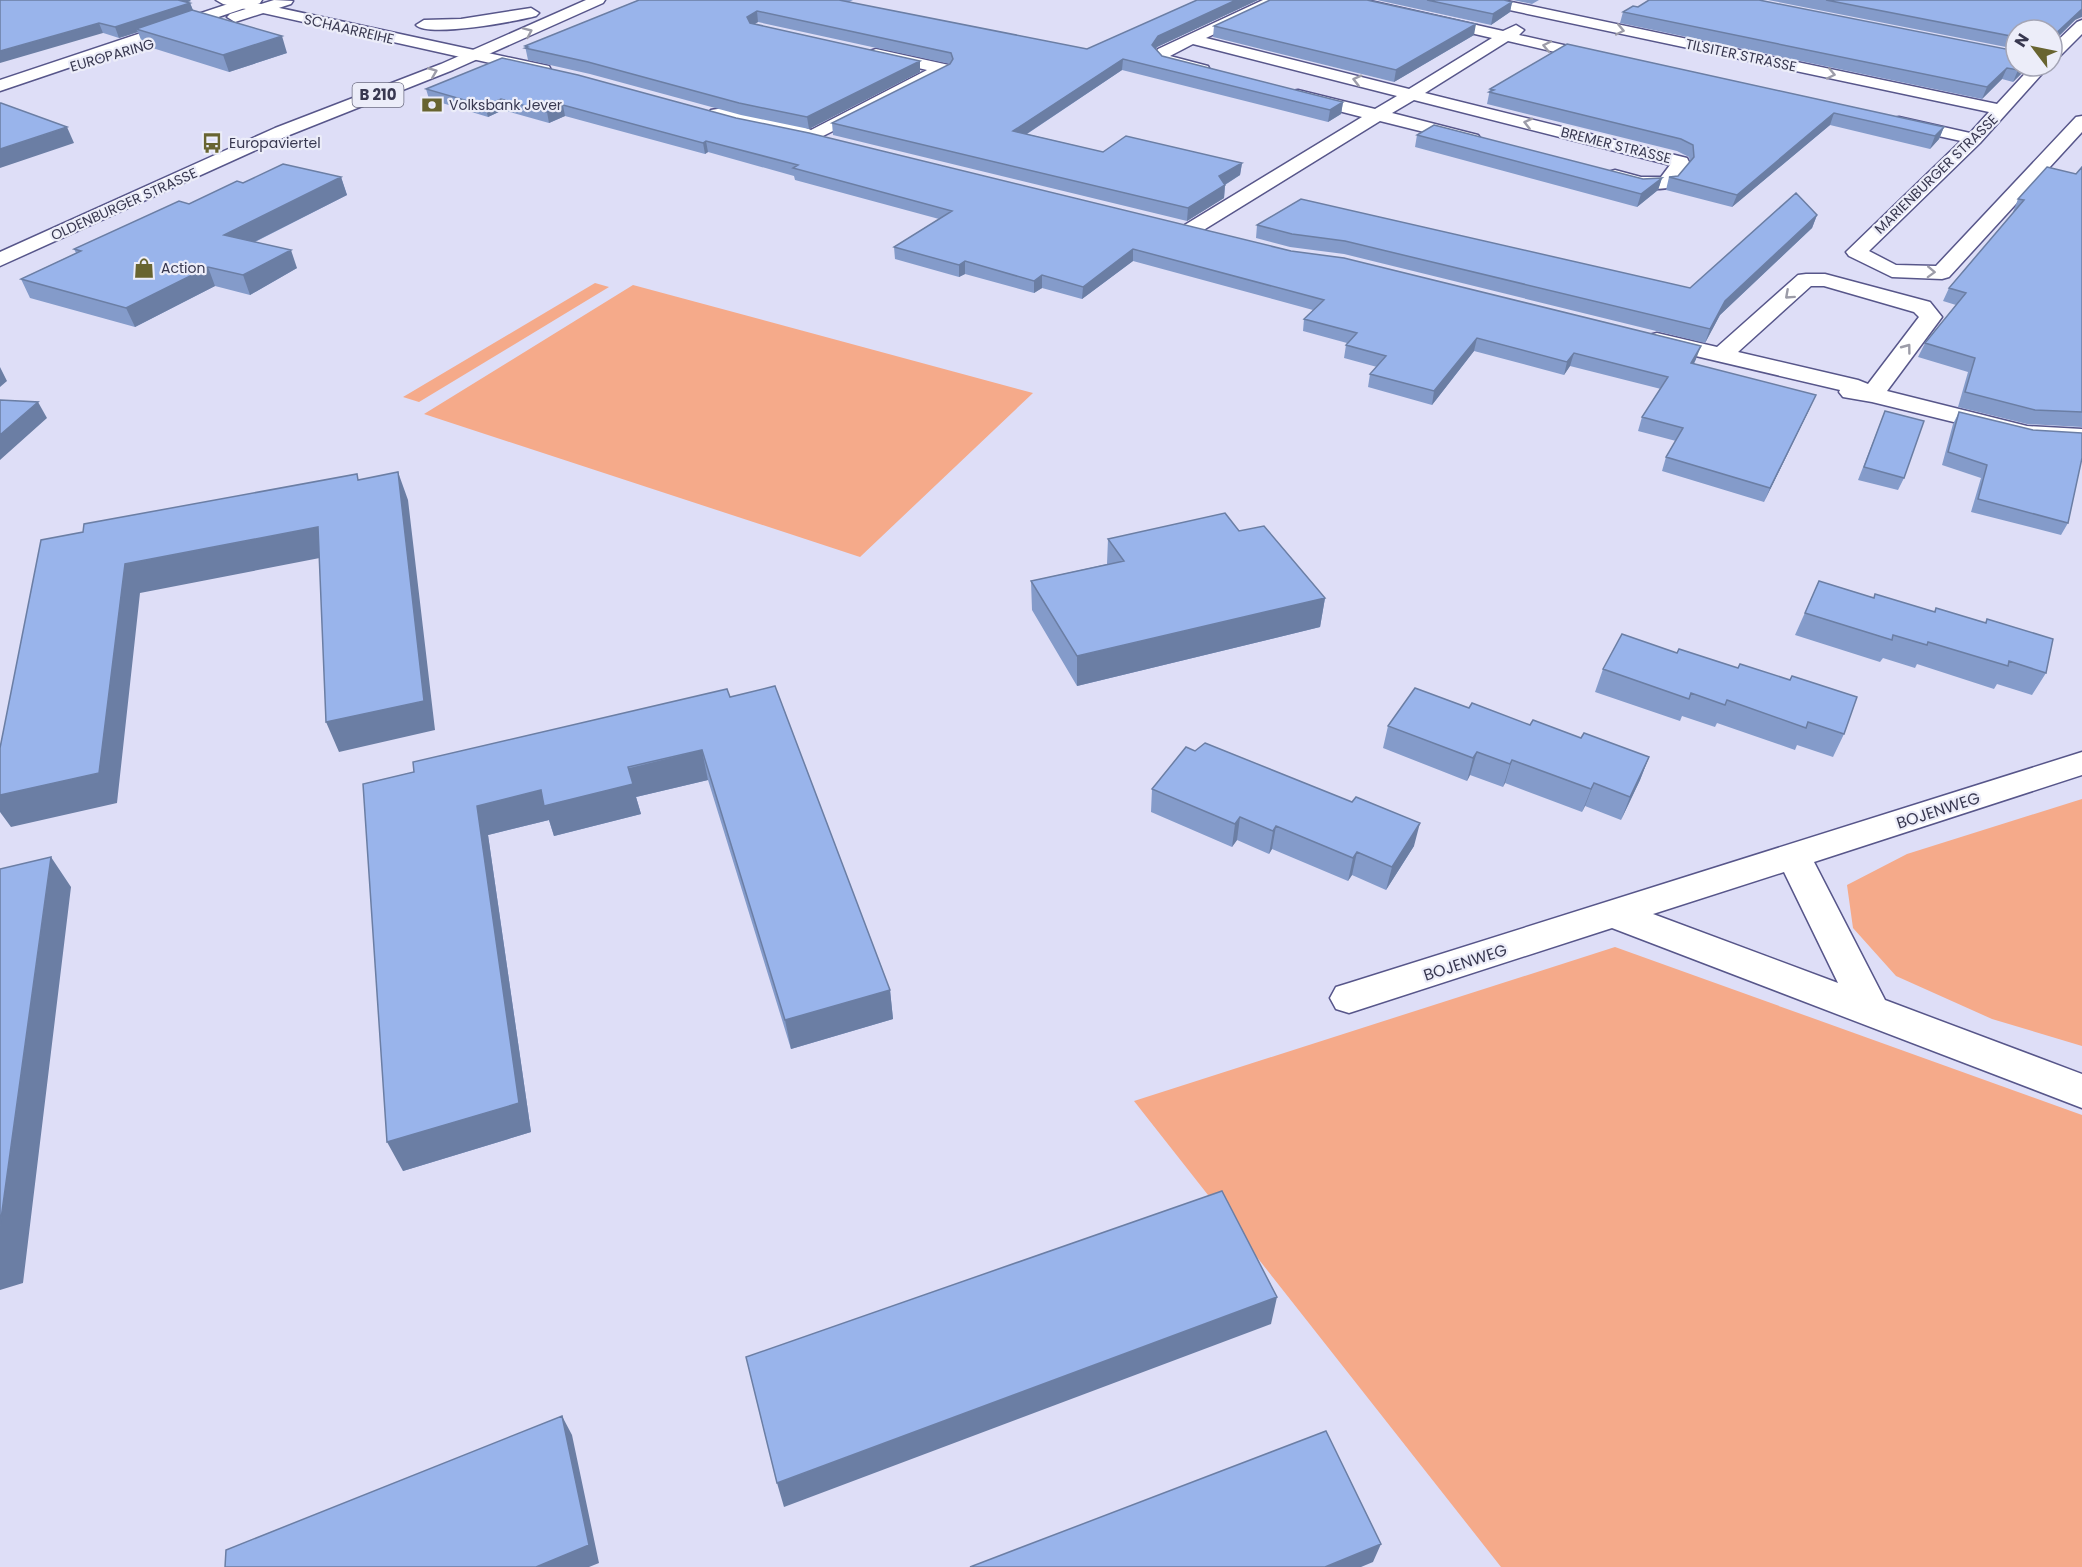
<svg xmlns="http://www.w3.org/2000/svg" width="2082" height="1567" font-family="Poppins,sans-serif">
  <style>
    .green { fill: #f5aa8a }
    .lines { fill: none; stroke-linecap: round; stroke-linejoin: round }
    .street-casing { stroke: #57568a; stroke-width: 3 }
    .secondary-casing { stroke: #57568a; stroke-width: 3 }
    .primary-casing { stroke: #57568a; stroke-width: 3 }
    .street { fill: #fff; fill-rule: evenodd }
    .secondary { fill: #fff; fill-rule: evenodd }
    .primary { fill: #fff; fill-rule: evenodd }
    .wall { fill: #849bca }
    .shaded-wall { fill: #6b7ea4 }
    .building { fill: #99b4eb; stroke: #6b7ea4; stroke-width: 1.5 }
    .oneway { stroke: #9c9ca8 }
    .labels { text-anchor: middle; stroke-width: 4.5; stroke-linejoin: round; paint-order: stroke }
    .far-street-label { font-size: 14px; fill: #383850; stroke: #ecedf9 }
    .far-poi-label { font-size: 14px; fill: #383850; stroke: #ecedf9; text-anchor: start }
    .shield { fill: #ecedf9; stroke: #6e6e83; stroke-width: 1.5 }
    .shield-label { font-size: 15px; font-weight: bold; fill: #383850 }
    .street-label { font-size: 16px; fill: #383850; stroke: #ecedf9 }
  </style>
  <rect width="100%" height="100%" fill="#dedef7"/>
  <path class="green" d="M 595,283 L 609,287 L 419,402 L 403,397 Z
    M 633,285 L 1033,393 L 860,557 L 424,414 Z
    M 2082,799 L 2082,1046 L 1992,1019 L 1896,976 L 1853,928 L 1847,885 L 1907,854 Z
    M 1615,947 L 2082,1115 L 2082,1567 L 1501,1567 L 1134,1101 Z"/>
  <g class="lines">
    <g class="street-casing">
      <path id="street" d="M 240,0 L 262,0 L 260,3 L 0,91 L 0,80 Z
        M 274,0 L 293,1 L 291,4 L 235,22 L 227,17 L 230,14 Z
        M 1263,0 L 1282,0 L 1280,3 L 1206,38 L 1409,89 L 1492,38 L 1346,4 L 1339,0 L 1366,0 L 1503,31 L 1516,25 L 1524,30 L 1519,35 L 1608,55 L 1610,58 L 1602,63 L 1508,41 L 1425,93 L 1687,158 L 1689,162 L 1688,169 L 1673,187 C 1658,191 1615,189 1606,176 L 1608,172 L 1615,170 L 1641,177 L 1661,177 L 1670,165 L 1414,100 L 1392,113 L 1478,135 L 1481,139 L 1478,143 L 1472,144 L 1380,121 L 1197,234 L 1183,234 L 1180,230 L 1183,226 L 1362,117 L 1292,99 L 1289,95 L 1292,91 L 1298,90 L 1375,109 L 1397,96 L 1193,44 L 1170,56 L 1208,66 L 1210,70 L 1208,74 L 1202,75 L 1162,65 L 1153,57 L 1158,49 Z
        M 1474,0 L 1502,0 L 1997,104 L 2032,66 L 2049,66 L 1980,143 L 1869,251 L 1896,265 L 1936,266 L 2076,117 L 2082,116 L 2082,132 L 1949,277 L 1942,279 L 1892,277 L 1849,256 L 1846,252 L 1961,141 L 1893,126 L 1890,122 L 1893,118 L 1899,117 L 1970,133 L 1989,112 L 1481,4 Z
        M 2082,20 L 2082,34 L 2058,58 L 2052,60 L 2052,46 L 2077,22 Z
        M 876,49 L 949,65 L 951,69 L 949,73 L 811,142 L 764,126 L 717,119 L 711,118 L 708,114 L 711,110 C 737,104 786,119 811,130 L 927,70 L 870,57 L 868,54 L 870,51 Z
        M 474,50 L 549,66 L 551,70 L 543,75 L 468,58 L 466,55 L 468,52 Z
        M 1806,274 L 1825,274 L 1930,302 L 1942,317 L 1887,391 L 2027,426 L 2082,429 L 2082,443 L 2027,440 L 1872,402 L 1843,397 L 1839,392 L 1840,390 L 1649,345 L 1646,340 L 1649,335 L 1657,333 L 1717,347 L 1798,275 ZM 1811,286 L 1824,286 L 1914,312 L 1919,317 L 1868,384 L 1858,380 L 1738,352 Z
        M 2082,752 L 2082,775 L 1814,862 L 1885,1000 L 2082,1074 L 2082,1108 L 1612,928 L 1349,1013 L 1336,1009 L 1330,998 L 1336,987 L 1349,983 ZM 1784,872 L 1838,983 L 1653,914 Z"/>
    </g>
    <g class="secondary-casing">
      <path id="secondary" d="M 216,0 L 243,0 L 474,50 L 482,55 L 474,60 L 223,4 Z
        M 531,8 L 539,13 L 536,16 C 517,21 428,38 416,25 L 424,20 L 461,19 Z"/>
    </g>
    <g class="primary-casing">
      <path id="primary" d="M 586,0 L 605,0 L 603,3 L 453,70 L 287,136 L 0,266 L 0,252 L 275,128 L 441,64 Z"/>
    </g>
    <use href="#street" class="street"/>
    <use href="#secondary" class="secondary"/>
    <use href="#primary" class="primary"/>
  </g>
  <path class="wall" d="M 0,0 L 191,1 L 187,2 L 190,3 L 193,10 L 287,53 L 229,72 L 143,45 L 138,32 L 119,38 Z
    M 639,0 L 853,0 L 849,2 L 1087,49 L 1197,0 L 1258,0 L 1157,47 L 1156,49 L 1162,56 L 1343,102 L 1341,114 L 1328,122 L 1122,70 L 1027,134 L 1103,152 L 1242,163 L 1240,175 L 1225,185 L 1224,198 L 1187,221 L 833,135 L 832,123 L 950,64 L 758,22 L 754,24 L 920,61 L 920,72 L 809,129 L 741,115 L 590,74 L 528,60 L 525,46 Z
    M 1377,0 L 1504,0 L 1512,2 L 1510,12 L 1491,25 Z
    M 1513,0 L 1539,0 L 1532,4 Z
    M 1768,0 L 2082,0 L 2075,20 L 2052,43 L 2052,30 L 2016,30 L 2016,49 Z
    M 1623,12 L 2029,66 L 2013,82 L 2002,79 L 1982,99 L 1620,23 Z
    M 1214,26 L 1474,35 L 1394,82 L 1213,37 Z
    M 1567,44 L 1944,127 L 1939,139 L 1930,149 L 1830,125 L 1732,207 L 1666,190 L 1669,177 L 1678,176 L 1690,162 L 1689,157 L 1677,151 L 1487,104 L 1490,89 Z
    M 426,89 L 736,118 L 1696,359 L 1694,364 L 1810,408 L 1764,502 L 1662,471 L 1666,457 L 1676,441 L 1638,431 L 1642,417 L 1661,389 L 1570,366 L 1564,375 L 1474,351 L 1432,405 L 1368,387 L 1370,374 L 1377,367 L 1344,358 L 1346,345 L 1347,343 L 1303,331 L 1304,319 L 1313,310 L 1133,261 L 1082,299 L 1042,288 L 1034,293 L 965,274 L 959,277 L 895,259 L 894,247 L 939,219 L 795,180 L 794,176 L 708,152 L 705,154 L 565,116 L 549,123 L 503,110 L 488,117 L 429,99 Z
    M 1417,135 L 1643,179 L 1662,178 L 1658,190 L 1637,207 L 1415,147 Z
    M 2082,167 L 2082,427 L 2027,424 L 1958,407 L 1968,372 L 1918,357 L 1925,343 L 1956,305 L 1943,301 L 1949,288 L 2014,212 L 2013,212 L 2018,199 L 2076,174 Z
    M 341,177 L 347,195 L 255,242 L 297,268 L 250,295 L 215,286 L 135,327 L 30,298 L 21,279 L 76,253 L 74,249 L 243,183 Z
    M 1817,215 L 1812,228 L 1720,315 L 1705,343 L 1344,254 L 1290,247 L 1256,238 L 1257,225 L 1690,288 Z
    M 1885,411 L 1904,478 L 1898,490 L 1858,480 Z
    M 1959,412 L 2068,523 L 2061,535 L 1971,512 L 1981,478 L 1942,465 L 1953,424 Z
    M 1239,531 L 1325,598 L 1320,627 L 1077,686 L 1032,610 L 1031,581 L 1107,564 L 1108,539 Z
    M 1819,581 L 1874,598 L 1934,612 L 1936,608 L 1985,623 L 1987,619 L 2046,673 L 2032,695 L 1997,684 L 1994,689 L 1917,664 L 1915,668 L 1883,658 L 1880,662 L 1795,635 Z
    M 1677,653 L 1844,734 L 1833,757 L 1797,745 L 1795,750 L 1717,723 L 1715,727 L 1682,716 L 1680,721 L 1595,692 L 1603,669 Z
    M 730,697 L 890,990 L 893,1019 L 791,1049 L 708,780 L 636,797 L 641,814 L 554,836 L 549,820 L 488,835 L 531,1132 L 403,1171 L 363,784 Z
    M 1469,708 L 1649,757 L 1640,780 L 1621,820 L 1585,806 L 1582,812 L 1505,783 L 1503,787 L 1470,775 L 1467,781 L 1383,748 L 1388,726 Z
    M 1152,789 L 1414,846 L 1386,890 L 1352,875 L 1348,881 L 1272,849 L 1269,854 L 1237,840 L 1232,847 L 1151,812 Z"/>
  <path class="shaded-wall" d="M 168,0 L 190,0 L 191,1 L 171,7 Z
    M 1236,0 L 1258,0 L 1157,47 L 1151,56 L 1152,45 L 1158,36 Z
    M 1512,2 L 1510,12 L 1491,25 L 1493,14 Z
    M 190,3 L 194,13 L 136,29 L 138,32 L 119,38 L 115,27 Z
    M 2080,9 L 2082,9 L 2082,17 L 2075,20 L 2052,43 L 2052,37 Z
    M 757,11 L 758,22 L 748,28 L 747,17 Z
    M 99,23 L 103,33 L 0,63 L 0,51 Z
    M 1476,24 L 1474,35 L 1394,82 L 1396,70 Z
    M 282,36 L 287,53 L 229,72 L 223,55 Z
    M 1123,59 L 1122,70 L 1013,143 L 1013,131 Z
    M 920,61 L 920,72 L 809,129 L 807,117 Z
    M 2022,66 L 2029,66 L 2013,82 L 2018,70 Z
    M 2007,68 L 2002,79 L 1982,99 L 1987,87 Z
    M 501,99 L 503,110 L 488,117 L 485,106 Z
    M 1343,102 L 1341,114 L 1328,122 L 1330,110 Z
    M 563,105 L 565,116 L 549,123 L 547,112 Z
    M 1834,113 L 1830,125 L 1732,207 L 1737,195 Z
    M 67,127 L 74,143 L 0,168 L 0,149 Z
    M 1944,127 L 1939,139 L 1930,149 L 1935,136 Z
    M 706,141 L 708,152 L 705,154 L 703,143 Z
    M 1242,163 L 1240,175 L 1218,189 L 1219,176 Z
    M 341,177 L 347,195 L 232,253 L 224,235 Z
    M 1662,178 L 1658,190 L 1637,207 L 1641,194 Z
    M 1225,185 L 1224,198 L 1187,221 L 1188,208 Z
    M 1817,215 L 1812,228 L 1720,315 L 1705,343 L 1710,329 L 1725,301 Z
    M 1133,249 L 1133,261 L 1082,299 L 1083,287 Z
    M 291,250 L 297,268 L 250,295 L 243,275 Z
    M 965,261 L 965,274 L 959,277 L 959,265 Z
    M 208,267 L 215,286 L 135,327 L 126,308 Z
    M 1042,275 L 1042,288 L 1034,293 L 1034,281 Z
    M 1477,338 L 1474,351 L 1432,405 L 1434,391 Z
    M 1701,346 L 1696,359 L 1687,376 L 1691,363 Z
    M 1574,353 L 1570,366 L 1564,375 L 1567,362 Z
    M 0,367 L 7,381 L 0,387 Z
    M 1816,395 L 1810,408 L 1764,502 L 1770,488 Z
    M 38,402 L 47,418 L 0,460 L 0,435 Z
    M 398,472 L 408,500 L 435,730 L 339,752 L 326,722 Z
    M 318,527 L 330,556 L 140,593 L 117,803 L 11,827 L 0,812 L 0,795 L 125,564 Z
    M 1325,598 L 1320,627 L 1077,686 L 1077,656 Z
    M 702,750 L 708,780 L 636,797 L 641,814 L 554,836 L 549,820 L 488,835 L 531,1132 L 403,1171 L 387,1142 L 477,806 Z
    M 1477,752 L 1470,775 L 1467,781 L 1473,758 Z
    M 1649,757 L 1640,780 L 1621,820 L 1630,797 Z
    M 1512,760 L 1505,783 L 1503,787 L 1510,764 Z
    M 1594,783 L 1585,806 L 1582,812 L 1591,789 Z
    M 1240,817 L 1237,840 L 1232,847 L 1235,824 Z
    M 1420,823 L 1414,846 L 1386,890 L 1392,867 Z
    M 1276,826 L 1272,849 L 1269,854 L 1273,831 Z
    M 1357,852 L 1352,875 L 1348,881 L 1353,858 Z
    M 51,857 L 71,887 L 23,1283 L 0,1290 L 0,1226 Z
    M 890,990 L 893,1019 L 791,1049 L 785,1020 Z
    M 1277,1297 L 1271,1324 L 784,1507 L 777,1483 Z
    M 562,1416 L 572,1435 L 599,1563 L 589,1567 L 536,1567 Z
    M 1381,1544 L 1373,1562 L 1361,1567 L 1325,1567 Z"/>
  <path class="building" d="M 0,0 L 178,0 L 190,3 L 115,27 L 99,23 L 0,51 Z
    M 639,0 L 839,0 L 1087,49 L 1197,0 L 1236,0 L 1158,36 L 1152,45 L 1162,56 L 1343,102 L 1330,110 L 1123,59 L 1013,131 L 1103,152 L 1126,136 L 1242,163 L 1219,176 L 1225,185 L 1188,208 L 832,123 L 950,64 L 953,59 L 951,53 L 757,11 L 747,17 L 750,23 L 920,61 L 807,117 L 739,103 L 588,62 L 525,48 L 528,47 L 525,46 Z
    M 1270,0 L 1367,0 L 1476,24 L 1396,70 L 1214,26 Z
    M 1427,0 L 1504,0 L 1512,2 L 1493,14 Z
    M 1649,0 L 1759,0 L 2016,51 L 2016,66 L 2022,66 L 2018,70 L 2007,68 L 1987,87 L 1623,12 L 1633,6 L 1638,7 Z
    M 1826,0 L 2082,0 L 2082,9 L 2052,37 L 2052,30 L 2016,30 L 2016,37 Z
    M 192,10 L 282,36 L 223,55 L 136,29 Z
    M 1567,44 L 1944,127 L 1935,136 L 1834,113 L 1737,195 L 1669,177 L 1678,176 L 1694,157 L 1693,145 L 1681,139 L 1489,92 L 1494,90 L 1490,89 Z
    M 502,58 L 578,75 L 736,118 L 809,133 L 1291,251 L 1344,258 L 1701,346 L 1691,363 L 1816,395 L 1770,488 L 1666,457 L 1683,428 L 1642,417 L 1668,377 L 1574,353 L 1567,362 L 1477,338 L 1434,391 L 1370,374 L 1386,356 L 1346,345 L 1357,333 L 1304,319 L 1324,300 L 1133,249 L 1083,287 L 1042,275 L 1034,281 L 965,261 L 959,265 L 894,247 L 952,211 L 793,168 L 798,165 L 706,141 L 703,143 L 563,105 L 547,112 L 501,99 L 485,106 L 426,89 Z
    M 0,103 L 1,103 L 67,127 L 0,149 Z
    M 1434,125 L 1643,179 L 1662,178 L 1641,194 L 1417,135 Z
    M 283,164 L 341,177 L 224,235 L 291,250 L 243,275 L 208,267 L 126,308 L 21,279 L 81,251 L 74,249 L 179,201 L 189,204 L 237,181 L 243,183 Z
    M 2047,167 L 2076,174 L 2082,167 L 2082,412 L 2035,410 L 1965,392 L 1975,358 L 1925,343 L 1966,293 L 1949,288 L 2024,200 L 2018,199 Z
    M 1796,193 L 1817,215 L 1725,301 L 1710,329 L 1345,241 L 1292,234 L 1257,225 L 1301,199 L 1690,288 Z
    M 0,400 L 38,402 L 0,435 Z
    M 1885,411 L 1924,421 L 1904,478 L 1864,467 Z
    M 1959,412 L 2033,430 L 2082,433 L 2082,458 L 2068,523 L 1978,499 L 1987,465 L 1948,452 Z
    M 398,472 L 424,701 L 326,722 L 318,527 L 125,564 L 99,773 L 0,795 L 0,748 L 41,540 L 83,532 L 84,524 L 357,474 L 358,480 Z
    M 1225,513 L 1239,531 L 1264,526 L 1325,598 L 1077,656 L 1031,581 L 1124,561 L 1108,539 Z
    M 1819,581 L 1874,598 L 1875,594 L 1935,612 L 1936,608 L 1986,623 L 1987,619 L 2053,639 L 2046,673 L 2009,661 L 2008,666 L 1928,642 L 1927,645 L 1893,635 L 1892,640 L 1805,613 Z
    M 1622,634 L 1677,653 L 1679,649 L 1738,668 L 1740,664 L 1790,680 L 1792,676 L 1857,697 L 1844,734 L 1808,722 L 1806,728 L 1727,700 L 1725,705 L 1691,693 L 1689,699 L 1603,669 Z
    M 775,686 L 890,990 L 785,1020 L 702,750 L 628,767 L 633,784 L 544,806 L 541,790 L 477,806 L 519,1103 L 387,1142 L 363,784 L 414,772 L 413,762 L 727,689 L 730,697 Z
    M 1415,688 L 1469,708 L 1472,703 L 1530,725 L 1533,720 L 1581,738 L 1584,733 L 1649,757 L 1630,797 L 1594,783 L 1591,789 L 1512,760 L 1510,764 L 1477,752 L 1473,758 L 1388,726 Z
    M 1205,743 L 1352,802 L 1356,797 L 1420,823 L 1392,867 L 1357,852 L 1353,858 L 1276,826 L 1273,831 L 1240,817 L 1235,824 L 1152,789 L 1186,747 L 1195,751 Z
    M 51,857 L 0,1226 L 0,869 Z
    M 1222,1191 L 1277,1297 L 777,1483 L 746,1357 Z
    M 562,1416 L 589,1545 L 536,1567 L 225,1567 L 226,1550 Z
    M 1326,1431 L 1381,1544 L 1325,1567 L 970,1567 Z"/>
  <defs><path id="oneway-chevron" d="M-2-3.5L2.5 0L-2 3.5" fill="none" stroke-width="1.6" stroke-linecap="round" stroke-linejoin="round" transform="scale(1.5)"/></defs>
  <g class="oneway">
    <use href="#oneway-chevron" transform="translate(1620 30) rotate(12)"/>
    <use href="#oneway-chevron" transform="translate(528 32) rotate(-24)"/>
    <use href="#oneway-chevron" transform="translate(1547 46) rotate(-168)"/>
    <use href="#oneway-chevron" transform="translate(433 72) rotate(-22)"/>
    <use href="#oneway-chevron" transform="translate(1831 74) rotate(12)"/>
    <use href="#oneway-chevron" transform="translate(1357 80) rotate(-166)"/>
    <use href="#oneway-chevron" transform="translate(1528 123) rotate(-166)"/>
    <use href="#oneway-chevron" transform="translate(1931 272) rotate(2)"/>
    <use href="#oneway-chevron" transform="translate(1789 295) rotate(138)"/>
    <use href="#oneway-chevron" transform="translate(1907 348) rotate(-53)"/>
  </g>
  <defs>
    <g id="bank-bare" transform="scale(1.62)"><path d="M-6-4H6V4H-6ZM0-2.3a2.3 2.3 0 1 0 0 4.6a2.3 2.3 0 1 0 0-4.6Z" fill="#686430" stroke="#ecedf9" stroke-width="2.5" paint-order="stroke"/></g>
    <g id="bus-bare" transform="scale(1.62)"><path d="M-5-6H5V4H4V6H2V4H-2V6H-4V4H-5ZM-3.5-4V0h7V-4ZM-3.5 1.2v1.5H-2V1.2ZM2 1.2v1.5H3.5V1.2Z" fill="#686430" stroke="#ecedf9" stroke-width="2.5" paint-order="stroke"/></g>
    <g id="shop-bare" transform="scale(1.62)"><path d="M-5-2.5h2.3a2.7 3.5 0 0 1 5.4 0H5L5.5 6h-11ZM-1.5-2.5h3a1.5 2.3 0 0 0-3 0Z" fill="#686430" stroke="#ecedf9" stroke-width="2.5" paint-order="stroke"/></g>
  </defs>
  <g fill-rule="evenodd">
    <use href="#bank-bare" x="432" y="105"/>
    <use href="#bus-bare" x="212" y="143"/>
    <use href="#shop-bare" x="144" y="268"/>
  </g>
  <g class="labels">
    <g class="far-street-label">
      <text transform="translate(349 29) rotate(13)" y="5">SCHAARREIHE</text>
      <text transform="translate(112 55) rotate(-16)" y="5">EUROPARING</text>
      <text transform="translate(1741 55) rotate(12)" y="5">TILSITER STRASSE</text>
      <text transform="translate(1616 145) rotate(14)" y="5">BREMER STRASSE</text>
      <text transform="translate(1936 174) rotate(-44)" y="5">MARIENBURGER STRASSE</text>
      <text transform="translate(124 204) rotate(-24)" y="5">OLDENBURGER STRASSE</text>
    </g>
    <g class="far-poi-label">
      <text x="449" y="110">Volksbank Jever</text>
      <text x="229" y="148">Europaviertel</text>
      <text x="161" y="273">Action</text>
    </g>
    <rect class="shield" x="352.5" y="83" width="51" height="24" rx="4.5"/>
    <g class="shield-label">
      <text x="378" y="100">B 210</text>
    </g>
    <g class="street-label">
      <text transform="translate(1938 810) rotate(-18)" y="6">BOJENWEG</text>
      <text transform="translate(1465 962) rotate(-18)" y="6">BOJENWEG</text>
    </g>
  </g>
  <g transform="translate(2034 48) rotate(302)"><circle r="28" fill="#ecedf9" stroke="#a4a5b5" stroke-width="1.5"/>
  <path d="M0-4.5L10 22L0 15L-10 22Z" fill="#686430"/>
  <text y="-9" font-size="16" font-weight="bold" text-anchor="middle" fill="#383850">N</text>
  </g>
</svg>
